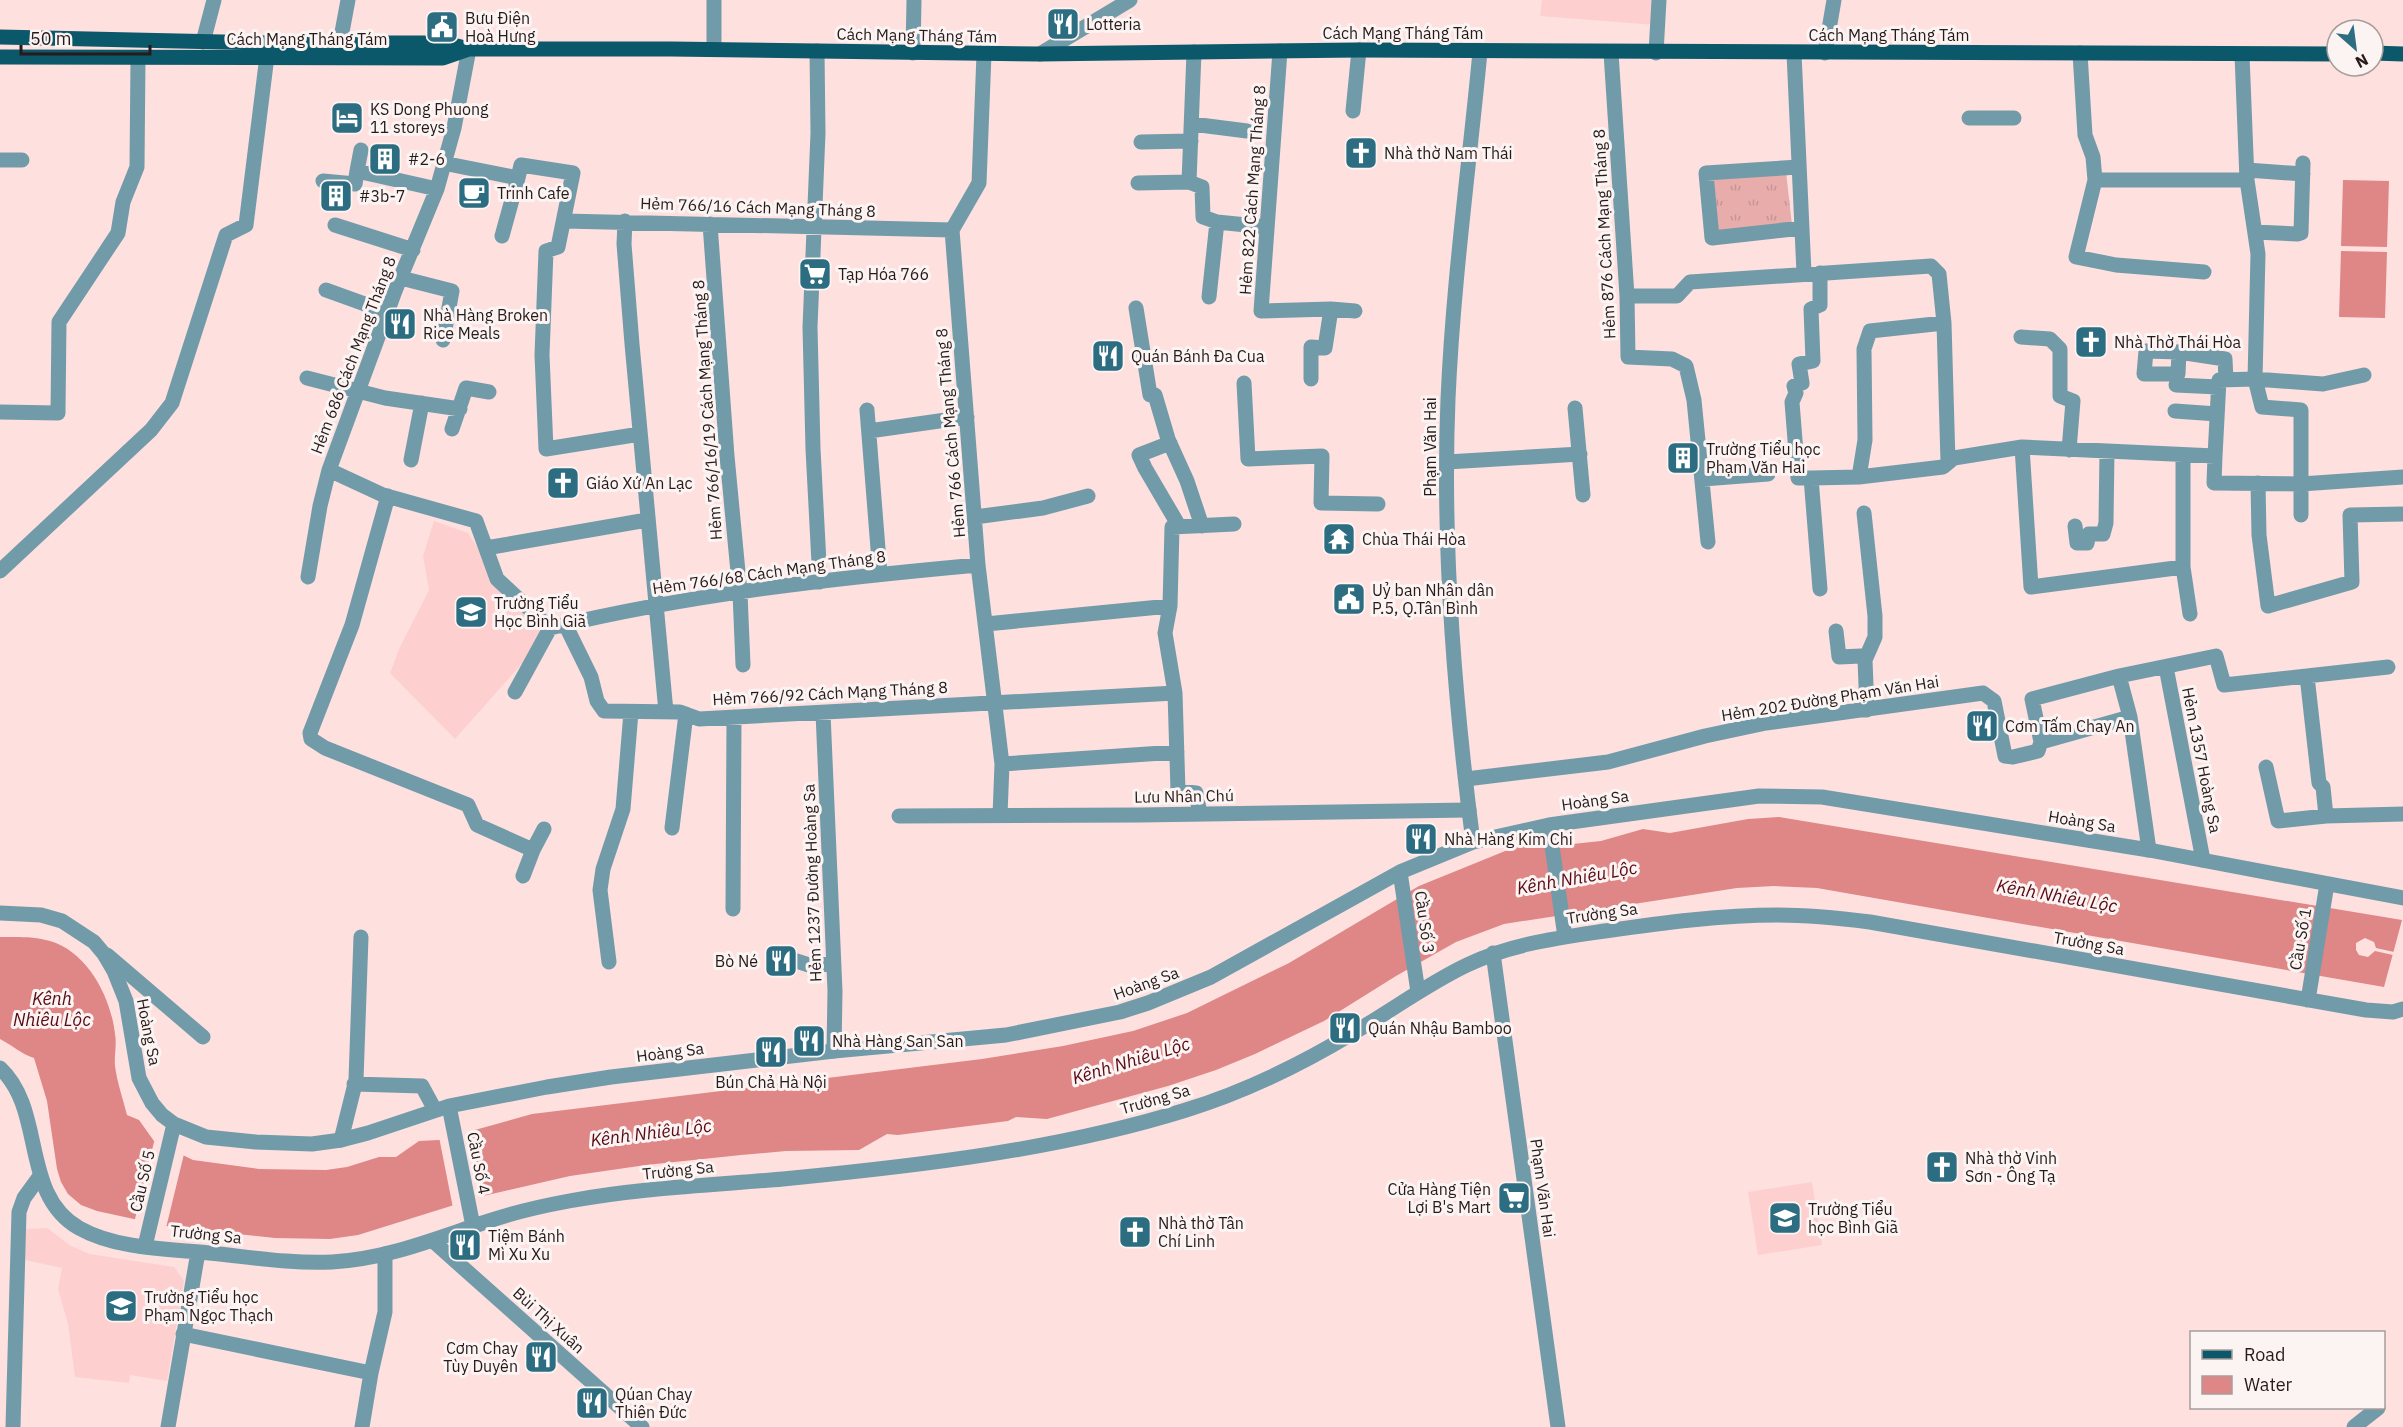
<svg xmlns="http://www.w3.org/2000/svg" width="2403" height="1427" font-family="'IBM Plex Sans',sans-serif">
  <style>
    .built { fill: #fdd0cf }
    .grass { fill: url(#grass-tufts) }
    .water { fill: #df8686 }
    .pier { fill: #fee0df }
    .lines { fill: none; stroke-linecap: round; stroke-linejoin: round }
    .minor { stroke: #729ba9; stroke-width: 15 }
    .tertiary { stroke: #729ba9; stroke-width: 15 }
    .primary { stroke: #0c586b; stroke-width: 15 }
    .labels { text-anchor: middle; stroke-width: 6; stroke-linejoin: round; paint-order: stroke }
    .poi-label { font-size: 16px; fill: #271a1a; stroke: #fbf4f3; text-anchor: start }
    .street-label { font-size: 16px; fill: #271a1a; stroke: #fbf4f3 }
    .water-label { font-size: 18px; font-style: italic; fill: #5a0915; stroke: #fbf4f3 }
  </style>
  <defs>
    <pattern id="grass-tufts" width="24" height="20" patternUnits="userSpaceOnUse" patternTransform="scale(1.5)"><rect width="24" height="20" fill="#e8adab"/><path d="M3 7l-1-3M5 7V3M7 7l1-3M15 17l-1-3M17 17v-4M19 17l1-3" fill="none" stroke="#c79493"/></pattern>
  </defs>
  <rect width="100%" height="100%" fill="#fee0df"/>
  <path class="built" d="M 1542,0 L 1656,0 L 1655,25 L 1540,16 Z
    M 434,521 L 468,533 L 481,553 L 490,582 L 548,634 L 455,739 L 390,673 L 400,647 L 429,590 L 423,556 Z
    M 1812,1182 L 1822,1245 L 1758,1255 L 1748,1192 Z
    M 47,1228 L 71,1246 L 90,1254 L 174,1267 L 184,1281 L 167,1381 L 130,1375 L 129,1383 L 75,1377 L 68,1324 L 58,1289 L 62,1268 L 25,1260 L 25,1229 Z"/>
  <path class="grass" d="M 1785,163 L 1792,225 L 1718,231 L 1713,168 Z"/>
  <path class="water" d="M 2343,180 L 2389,181 L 2387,247 L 2341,246 Z
    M 2341,251 L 2387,252 L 2385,318 L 2339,317 Z
    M 1779,817 L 2402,920 L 2384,987 L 1817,888 L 1774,886 L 1737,888 L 1504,924 L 1456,942 L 1396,976 L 1324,1021 L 1255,1054 L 1216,1070 L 1168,1086 L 1047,1119 L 1016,1117 L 1008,1121 L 898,1135 L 887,1134 L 859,1150 L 786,1151 L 741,1155 L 646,1165 L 570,1176 L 483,1196 L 358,1235 L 330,1239 L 275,1238 L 166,1226 L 97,1211 L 81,1205 L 68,1194 L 61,1182 L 57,1169 L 47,1101 L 34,1058 C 21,1054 12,1045 0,1039 L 0,937 C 17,937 34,936 50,941 C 88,952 111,998 115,1034 C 117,1045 114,1056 115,1066 C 117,1082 123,1099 127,1115 L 139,1120 L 154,1141 L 193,1160 L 259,1169 L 326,1170 L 347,1167 L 379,1157 L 396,1157 L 419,1141 L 439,1140 L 532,1114 L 982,1059 L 1063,1046 L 1133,1031 L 1187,1013 L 1289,963 L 1419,886 L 1520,845 L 1535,848 L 1601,841 L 1643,829 L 1670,833 L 1748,819 Z"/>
  <path class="pier" d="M 2365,938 L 2374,942 L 2376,948 L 2394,952 L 2393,955 L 2375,951 L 2368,957 L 2359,955 L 2356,950 L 2356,943 Z
    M 469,1127 L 484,1199 L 453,1208 L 439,1137 Z
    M 155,1138 L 184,1154 L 166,1228 L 134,1223 Z"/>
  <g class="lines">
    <path class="minor" d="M 340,43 L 348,0
      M 469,49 L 454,128 L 437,189 L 395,291 L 329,470 L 383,495 L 476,521 L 497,579 L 550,628 C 690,594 835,578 978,565
      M 714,49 L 714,0
      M 817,51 L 818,133 L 810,327 L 813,449 L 820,582
      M 1280,51 L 1261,311 L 1331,309 L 1355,311
      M 1194,52 L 1189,182 L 1202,187 L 1203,217 L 1217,222 L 1266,227 L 1267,229
      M 913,53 L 914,0
      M 1611,53 L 1627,296 L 1628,357 L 1672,359 L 1686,366 L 1694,400 L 1708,542
      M 1656,53 L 1659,0
      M 1794,53 L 1804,273
      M 1825,53 L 1834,0
      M 2080,53 L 2085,135 L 2093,157 L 2095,180 L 2076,257 L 2116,265 L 2204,272
      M 984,54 L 979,183 L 952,230 L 978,565 L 1002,764 L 1000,815
      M 1353,111 L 1359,50
      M 1969,118 L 2014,118
      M 1192,124 L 1247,131
      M 1141,142 L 1191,141
      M 361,150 L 357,171 L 437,189
      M 0,160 L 22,160
      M 443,163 L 518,178 L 521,165 L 573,173 L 558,247 L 546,251 L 542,355 L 546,449 L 640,434
      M 1799,167 L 1706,173 L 1712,238 L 1802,228
      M 2247,170 L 2303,174
      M 2095,180 L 2247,180
      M 323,181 L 355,184 L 357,171
      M 1138,183 L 1189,182
      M 564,221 L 952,230
      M 625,221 L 624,244 L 632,344 L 666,712
      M 710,224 L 727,456 L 740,593 L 743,665
      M 335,225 L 413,250
      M 2255,232 L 2298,234 L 2301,233 L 2303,163
      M 502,236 L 518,178
      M 401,278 L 452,291 L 443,340
      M 326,290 L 387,312
      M 1627,296 L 1677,296 L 1690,282 L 1931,266 L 1939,274 L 1944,323 L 1948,462
      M 1209,297 L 1217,222
      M 1136,308 L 1150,395
      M 2021,337 L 2050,339 L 2060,349 L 2060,396 L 2073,401 L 2069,450
      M 2179,352 L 2178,374 L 2144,374 L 2146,351 L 2179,352 L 2225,359 L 2226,380
      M 307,378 L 385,398 L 460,409
      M 1311,379 L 1311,347 L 1325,348 L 1331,309
      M 1244,383 L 1248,459 L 1322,456 L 1321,503 L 1378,504
      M 2176,385 L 2218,387
      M 1155,395 L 1168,439 L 1187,481 L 1202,526
      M 1575,408 L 1583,495
      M 867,410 L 880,574
      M 2175,411 L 2217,414
      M 0,412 L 58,413 L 59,322 L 118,233 L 123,202 L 137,167 L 138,58
      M 452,429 L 466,388 L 489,392
      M 869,431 L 967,417
      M 1170,443 L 1139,455 L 1145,468 L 1179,526
      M 2022,447 L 2031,587 L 2183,567
      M 2183,456 L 2183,567 L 2190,614
      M 2215,456 L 2214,483 L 2301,484 L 2403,477
      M 411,460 L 422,403
      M 1447,462 L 1580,454
      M 1859,477 L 1865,440 L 1864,349 L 1870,331 L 1944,323
      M 1811,478 L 1859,477 L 1943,467 L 1954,458 L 2022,447 L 2215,456 L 2219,380 L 2255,379 L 2258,254 L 2247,180 L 2242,55
      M 1703,479 L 1768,474
      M 2258,483 L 2259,535 L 2268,606 L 2352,582 L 2350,515 L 2403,514
      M 388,496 L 352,625 L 310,733 L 311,739 L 325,748 L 468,805 L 477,825 L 533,850 L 544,829
      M 1864,513 L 1875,616 L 1875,637 L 1865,660 L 1867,710
      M 2301,515 L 2301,410 L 2262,407 L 2255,379 L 2323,384 L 2364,375
      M 975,517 L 1043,508 L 1088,496
      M 2075,526 L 2077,543 L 2087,543 L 2089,534 L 2103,534 L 2106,523 L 2107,451
      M 486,548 L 647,520
      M 0,571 L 151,430 L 172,403 L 226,235 L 246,225 L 267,56
      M 308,577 L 320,506 L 329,470
      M 1820,589 L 1811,478 L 1798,478 L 1792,402 L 1796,393 L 1794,386 L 1802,383 L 1799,364 L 1813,361 L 1811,309 L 1820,305 L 1820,273
      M 565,624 L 591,677 L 597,701 L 604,711 L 680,712 L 699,719 L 1175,693
      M 986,624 L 1170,606
      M 1836,631 L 1839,657 L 1861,656 L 1865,660
      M 2166,667 L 2203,860
      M 2119,676 L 2130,717 L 2149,850
      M 2307,676 L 2319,783 L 2323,787 L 2326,816
      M 515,692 L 550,628
      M 823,713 L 835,991 L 834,1051
      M 2130,717 L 2041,742 L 2032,699 L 2119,676 L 2216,656 L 2224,685 L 2388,667
      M 1002,764 L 1177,752
      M 2266,767 L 2278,821 L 2326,816 L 2403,814
      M 1466,779 L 1608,762 L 1705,736 L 1766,723 L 1983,693 L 1994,701 L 2005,756 L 2013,757 L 2038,751 L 2041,742
      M 1200,814 L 1196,793 L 1178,791 L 1175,693 L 1165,633 L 1170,606 L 1172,527 L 1234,524
      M 899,816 L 1140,815 L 1469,810
      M 672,828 L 686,714
      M 523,876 L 533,850
      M 733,909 L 734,717
      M 107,955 L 203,1037
      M 787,958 L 809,965 L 833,964
      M 609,962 L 600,890 L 603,869 L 623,809 L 631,712
      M 354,1084 L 422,1086 L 435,1110
      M 341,1140 L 356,1080 L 361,937
      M 433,1241 L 642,1427
      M 183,1334 L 371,1373
      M 13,1427 L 19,1212 L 24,1198 L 40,1176
      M 362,1427 L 371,1373 L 385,1312 L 385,1254
      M 2354,1427 L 2378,1408"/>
    <path class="tertiary" d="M 203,42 L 214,0
      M 1040,54 L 1130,0
      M 1549,825 L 1565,937
      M 1473,842 C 1454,696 1442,546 1448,399 C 1453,283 1469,167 1480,52
      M 1400,872 L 1418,992
      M 0,913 L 41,915 L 62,921 L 94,942 L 104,954 L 114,971 L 126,1001 L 139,1078 L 152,1103 L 162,1115 L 174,1124 L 206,1137 L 256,1142 L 312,1144 L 341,1140 L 368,1133 L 449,1106 L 547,1087 L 611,1077 L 834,1051 L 1006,1035 L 1120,1012 L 1148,1003 L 1211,977 L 1400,872 L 1473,842 L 1549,825 L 1759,796 L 1822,797 L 2149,850 L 2403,898
      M 1493,953 L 1558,1427
      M 2308,1000 L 2327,884
      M 0,1068 C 46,1111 20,1194 79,1228 C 116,1249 168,1249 209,1253 C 250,1257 291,1264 332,1262 C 387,1259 437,1238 489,1221 C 515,1212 542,1206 569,1201 C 639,1188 712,1185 783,1179 C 916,1166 1058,1150 1186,1110 C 1244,1092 1300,1065 1353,1033 C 1391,1011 1427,984 1467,965 C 1510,944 1558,938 1605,931 C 1662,923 1720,915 1778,915 C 1809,915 1839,918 1870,922 L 2366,1010 L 2393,1012 L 2403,1009
      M 449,1106 L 473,1226
      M 145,1246 L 174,1124
      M 168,1427 L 198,1252"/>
    <path class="primary" d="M 0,37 L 268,43 L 445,43 L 469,49 L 671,49 L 1040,54 L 1359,50 L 2337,54
      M 2373,53 L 2403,54
      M 0,57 L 443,58 L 469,49"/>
  </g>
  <defs>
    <g id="restaurant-square" transform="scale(1.725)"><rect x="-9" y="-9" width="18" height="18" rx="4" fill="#2d6d81" stroke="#fbf4f3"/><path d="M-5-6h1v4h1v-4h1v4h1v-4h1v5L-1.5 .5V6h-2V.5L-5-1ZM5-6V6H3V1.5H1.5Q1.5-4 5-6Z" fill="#fff"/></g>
    <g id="civic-square" transform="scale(1.725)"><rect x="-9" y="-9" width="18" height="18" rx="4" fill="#2d6d81" stroke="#fbf4f3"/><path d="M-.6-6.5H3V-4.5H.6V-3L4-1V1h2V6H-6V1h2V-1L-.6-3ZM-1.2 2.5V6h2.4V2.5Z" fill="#fff"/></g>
    <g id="hotel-square" transform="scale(1.725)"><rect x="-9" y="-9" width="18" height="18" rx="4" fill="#2d6d81" stroke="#fbf4f3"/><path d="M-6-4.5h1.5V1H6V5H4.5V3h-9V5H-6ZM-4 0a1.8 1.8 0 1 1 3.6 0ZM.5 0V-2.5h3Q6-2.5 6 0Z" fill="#fff"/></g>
    <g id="church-square" transform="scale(1.725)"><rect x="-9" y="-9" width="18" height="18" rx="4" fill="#2d6d81" stroke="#fbf4f3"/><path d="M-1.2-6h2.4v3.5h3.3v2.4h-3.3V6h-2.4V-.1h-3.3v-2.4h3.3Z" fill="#fff"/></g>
    <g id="building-square" transform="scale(1.725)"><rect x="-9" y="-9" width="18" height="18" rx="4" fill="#2d6d81" stroke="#fbf4f3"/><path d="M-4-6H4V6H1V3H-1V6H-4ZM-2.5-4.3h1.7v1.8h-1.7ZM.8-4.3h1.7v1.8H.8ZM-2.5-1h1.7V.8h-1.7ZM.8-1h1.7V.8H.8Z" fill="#fff"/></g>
    <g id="cafe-square" transform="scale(1.725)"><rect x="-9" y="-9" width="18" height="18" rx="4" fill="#2d6d81" stroke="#fbf4f3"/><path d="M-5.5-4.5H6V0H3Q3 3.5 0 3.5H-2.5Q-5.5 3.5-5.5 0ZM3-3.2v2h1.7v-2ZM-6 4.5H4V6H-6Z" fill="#fff"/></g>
    <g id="supermarket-square" transform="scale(1.725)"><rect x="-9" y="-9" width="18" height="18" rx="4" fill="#2d6d81" stroke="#fbf4f3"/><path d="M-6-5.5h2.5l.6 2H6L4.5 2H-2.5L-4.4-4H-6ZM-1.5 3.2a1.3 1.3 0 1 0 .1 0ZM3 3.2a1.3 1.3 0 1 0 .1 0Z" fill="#fff"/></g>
    <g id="temple-square" transform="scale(1.725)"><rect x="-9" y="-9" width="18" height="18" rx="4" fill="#2d6d81" stroke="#fbf4f3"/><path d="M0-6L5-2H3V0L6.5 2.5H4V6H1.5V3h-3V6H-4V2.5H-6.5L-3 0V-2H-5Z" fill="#fff"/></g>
    <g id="school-square" transform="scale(1.725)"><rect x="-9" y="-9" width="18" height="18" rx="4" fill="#2d6d81" stroke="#fbf4f3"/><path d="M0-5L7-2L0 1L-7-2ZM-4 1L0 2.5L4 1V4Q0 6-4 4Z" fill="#fff"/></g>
  </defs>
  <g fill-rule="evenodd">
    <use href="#restaurant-square" x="1063" y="24"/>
    <use href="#civic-square" x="442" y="27"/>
    <use href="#hotel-square" x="347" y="118"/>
    <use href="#church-square" x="1361" y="153"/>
    <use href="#building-square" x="385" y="159"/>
    <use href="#cafe-square" x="474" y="193"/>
    <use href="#building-square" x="336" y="196"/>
    <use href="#supermarket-square" x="815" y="274"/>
    <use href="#restaurant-square" x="400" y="324"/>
    <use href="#church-square" x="2091" y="342"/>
    <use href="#restaurant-square" x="1108" y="356"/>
    <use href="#building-square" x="1683" y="458"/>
    <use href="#church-square" x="563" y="483"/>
    <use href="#temple-square" x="1339" y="539"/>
    <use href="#civic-square" x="1349" y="599"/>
    <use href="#school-square" x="471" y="612"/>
    <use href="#restaurant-square" x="1982" y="726"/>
    <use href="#restaurant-square" x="1421" y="839"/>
    <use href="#restaurant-square" x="781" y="961"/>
    <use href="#restaurant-square" x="1345" y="1028"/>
    <use href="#restaurant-square" x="809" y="1041"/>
    <use href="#restaurant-square" x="771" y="1052"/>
    <use href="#church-square" x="1942" y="1167"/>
    <use href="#supermarket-square" x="1514" y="1198"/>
    <use href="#school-square" x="1785" y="1218"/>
    <use href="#church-square" x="1135" y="1232"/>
    <use href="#restaurant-square" x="465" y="1245"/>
    <use href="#school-square" x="121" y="1306"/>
    <use href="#restaurant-square" x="541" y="1357"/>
    <use href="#restaurant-square" x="592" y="1403"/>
  </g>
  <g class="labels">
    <g class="poi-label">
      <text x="465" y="24">Bưu Điện<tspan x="465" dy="18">Hoà Hưng</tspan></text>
      <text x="1086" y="30">Lotteria</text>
      <text x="370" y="115">KS Dong Phuong<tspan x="370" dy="18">11 storeys</tspan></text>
      <text x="1384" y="159">Nhà thờ Nam Thái</text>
      <text x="408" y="165">#2-6</text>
      <text x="497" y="199">Trinh Cafe</text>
      <text x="359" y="202">#3b-7</text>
      <text x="838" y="280">Tạp Hóa 766</text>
      <text x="423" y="321">Nhà Hàng Broken<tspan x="423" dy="18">Rice Meals</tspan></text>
      <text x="2114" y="348">Nhà Thờ Thái Hòa</text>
      <text x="1131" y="362">Quán Bánh Đa Cua</text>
      <text x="1706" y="455">Trường Tiểu học<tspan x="1706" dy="18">Phạm Văn Hai</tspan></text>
      <text x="586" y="489">Giáo Xứ An Lạc</text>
      <text x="1362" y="545">Chùa Thái Hòa</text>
      <text x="1372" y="596">Uỷ ban Nhân dân<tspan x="1372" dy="18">P.5, Q.Tân Bình</tspan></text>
      <text x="494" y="609">Trường Tiểu<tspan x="494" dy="18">Học Bình Giã</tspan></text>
      <text x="2005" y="732">Cơm Tấm Chay An</text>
      <text x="1444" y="845">Nhà Hàng Kim Chi</text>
      <text x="758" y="967" text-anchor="end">Bò Né</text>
      <text x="1368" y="1034">Quán Nhậu Bamboo</text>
      <text x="832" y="1047">Nhà Hàng San San</text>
      <text x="771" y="1088" text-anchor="middle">Bún Chả Hà Nội</text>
      <text x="1965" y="1164">Nhà thờ Vinh<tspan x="1965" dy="18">Sơn - Ông Tạ</tspan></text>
      <text x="1491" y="1195" text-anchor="end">Cửa Hàng Tiện<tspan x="1491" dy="18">Lợi B's Mart</tspan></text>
      <text x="1808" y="1215">Trường Tiểu<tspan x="1808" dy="18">học Bình Giã</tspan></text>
      <text x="1158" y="1229">Nhà thờ Tân<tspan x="1158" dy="18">Chí Linh</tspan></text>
      <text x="488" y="1242">Tiệm Bánh<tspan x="488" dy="18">Mì Xu Xu</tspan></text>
      <text x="144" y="1303">Trường Tiểu học<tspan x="144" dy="18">Phạm Ngọc Thạch</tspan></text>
      <text x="518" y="1354" text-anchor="end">Cơm Chay<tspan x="518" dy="18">Tùy Duyên</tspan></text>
      <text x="615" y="1400">Qúan Chay<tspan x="615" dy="18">Thiên Đức</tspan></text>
    </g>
    <g class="street-label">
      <text x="1403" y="39">Cách Mạng Tháng Tám</text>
      <text transform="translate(917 35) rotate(1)" y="6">Cách Mạng Tháng Tám</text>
      <text x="1889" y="41">Cách Mạng Tháng Tám</text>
      <text x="307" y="45">Cách Mạng Tháng Tám</text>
      <text transform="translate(1252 190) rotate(-86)" y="6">Hẻm 822 Cách Mạng Tháng 8</text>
      <text transform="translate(758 207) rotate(2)" y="6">Hẻm 766/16 Cách Mạng Tháng 8</text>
      <text transform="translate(1604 234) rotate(-93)" y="6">Hẻm 876 Cách Mạng Tháng 8</text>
      <text transform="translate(353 355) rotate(-69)" y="6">Hẻm 686 Cách Mạng Tháng 8</text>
      <text transform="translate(707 410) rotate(-94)" y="6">Hẻm 766/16/19 Cách Mạng Tháng 8</text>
      <text transform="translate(950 433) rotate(-95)" y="6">Hẻm 766 Cách Mạng Tháng 8</text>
      <text transform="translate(1430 447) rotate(-90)" y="6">Phạm Văn Hai</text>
      <text transform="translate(769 572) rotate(-8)" y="6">Hẻm 766/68 Cách Mạng Tháng 8</text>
      <text transform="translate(830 693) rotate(-3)" y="6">Hẻm 766/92 Cách Mạng Tháng 8</text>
      <text transform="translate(1830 698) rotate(-9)" y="6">Hẻm 202 Đường Phạm Văn Hai</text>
      <text transform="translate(2202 760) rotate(79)" y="6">Hẻm 1357 Hoàng Sa</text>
      <text transform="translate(1184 796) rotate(-1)" y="6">Lưu Nhân Chú</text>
      <text transform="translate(1595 800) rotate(-8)" y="6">Hoàng Sa</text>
      <text transform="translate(2082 821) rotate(9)" y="6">Hoàng Sa</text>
      <text transform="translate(812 883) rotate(-92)" y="6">Hẻm 1237 Đường Hoàng Sa</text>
      <text transform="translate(1602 913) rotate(-8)" y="6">Trường Sa</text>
      <text transform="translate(1425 922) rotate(82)" y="6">Cầu Số 3</text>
      <text transform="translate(2300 939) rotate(-80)" y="6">Cầu Số 1</text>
      <text transform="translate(2089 943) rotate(10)" y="6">Trường Sa</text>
      <text transform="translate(1146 983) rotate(-20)" y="6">Hoàng Sa</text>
      <text transform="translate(149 1032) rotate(79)" y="6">Hoàng Sa</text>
      <text transform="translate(670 1052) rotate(-7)" y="6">Hoàng Sa</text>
      <text transform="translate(1155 1099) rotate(-16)" y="6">Trường Sa</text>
      <text transform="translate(479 1163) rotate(79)" y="6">Cầu Số 4</text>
      <text transform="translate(678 1170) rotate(-6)" y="6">Trường Sa</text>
      <text transform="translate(142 1181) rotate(-77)" y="6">Cầu Số 5</text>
      <text transform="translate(1543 1188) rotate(82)" y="6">Phạm Văn Hai</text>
      <text transform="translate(206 1234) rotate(6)" y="6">Trường Sa</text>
      <text transform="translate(549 1320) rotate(42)" y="6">Bùi Thị Xuân</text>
    </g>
    <g class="water-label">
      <text transform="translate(1577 878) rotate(-10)" y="6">Kênh Nhiêu Lộc</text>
      <text transform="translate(2057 896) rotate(10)" y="6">Kênh Nhiêu Lộc</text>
      <text x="52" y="1005">Kênh<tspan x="52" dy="21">Nhiêu Lộc</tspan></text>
      <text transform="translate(1131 1061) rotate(-17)" y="6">Kênh Nhiêu Lộc</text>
      <text transform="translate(651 1133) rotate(-7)" y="6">Kênh Nhiêu Lộc</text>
    </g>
  </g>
  <rect x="2190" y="1331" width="195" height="78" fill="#fbf4f3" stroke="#a69d9c" stroke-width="1.5"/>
  <rect x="2202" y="1350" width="30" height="9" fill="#0c586b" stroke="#a69d9c" stroke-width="1.5"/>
  <text x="2244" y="1361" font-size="18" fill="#271a1a">Road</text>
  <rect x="2202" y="1376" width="30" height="18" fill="#df8686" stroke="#a69d9c" stroke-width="1.5"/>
  <text x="2244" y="1391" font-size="18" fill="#271a1a">Water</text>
  <g transform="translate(2355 48) rotate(152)"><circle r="28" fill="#fbf4f3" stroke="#a69d9c" stroke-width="1.5"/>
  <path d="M0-4.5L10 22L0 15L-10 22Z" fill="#2d6d81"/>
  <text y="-9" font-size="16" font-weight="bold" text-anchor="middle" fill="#271a1a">N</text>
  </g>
  <path d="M21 45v9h129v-9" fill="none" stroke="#271a1a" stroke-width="3"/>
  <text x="30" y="45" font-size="18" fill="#271a1a" stroke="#fbf4f3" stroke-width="4.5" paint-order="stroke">50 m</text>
</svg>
